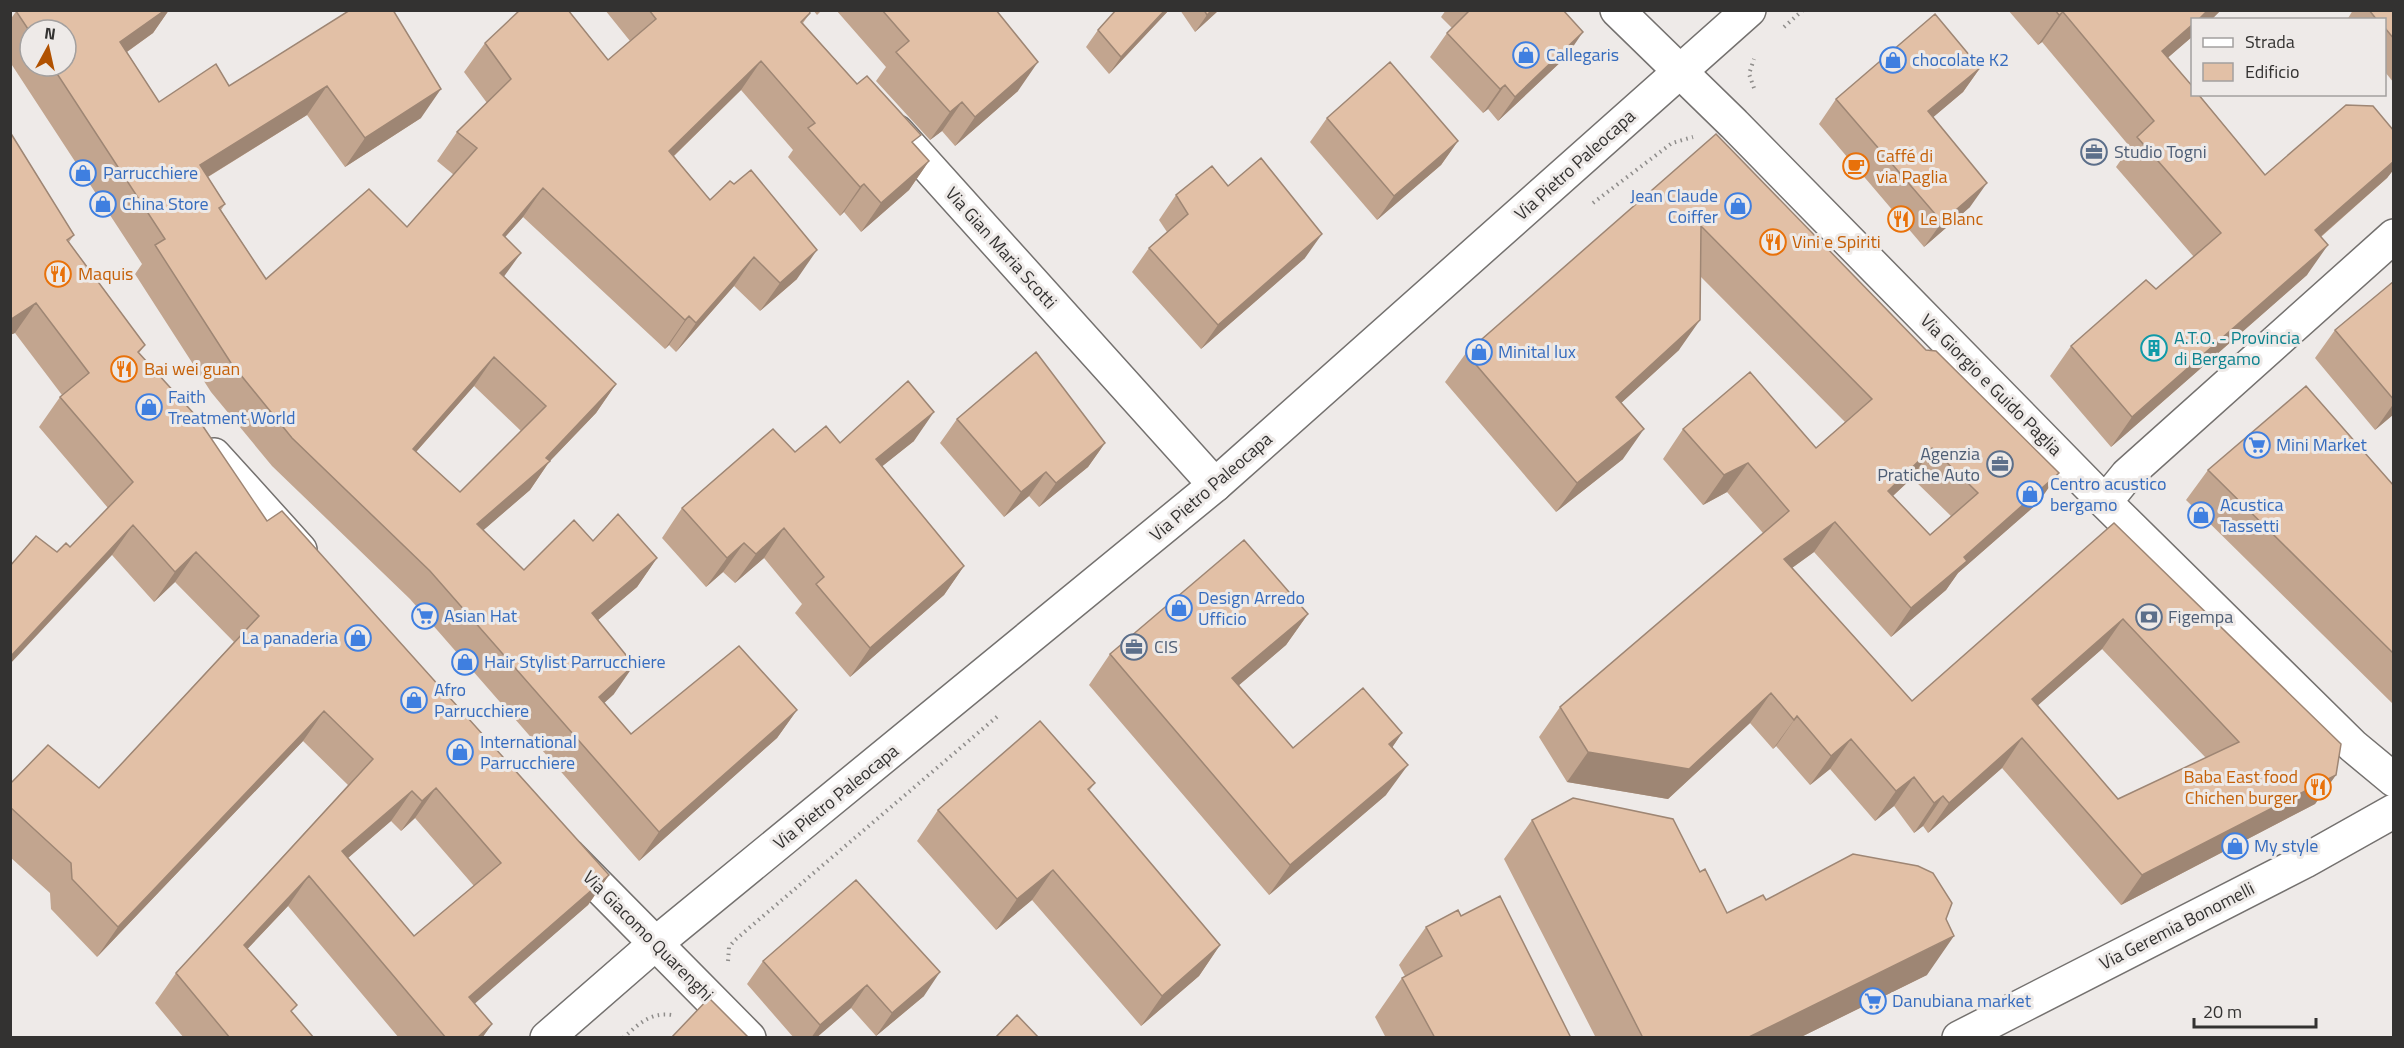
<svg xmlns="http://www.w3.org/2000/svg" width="2404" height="1048" font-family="'Titillium Web',sans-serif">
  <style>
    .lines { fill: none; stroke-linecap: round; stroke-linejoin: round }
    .street-casing { stroke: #74716f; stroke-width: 36 }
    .secondary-casing { stroke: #74716f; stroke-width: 36 }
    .path { stroke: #8f8d8b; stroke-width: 4; stroke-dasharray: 1.5 4.5; stroke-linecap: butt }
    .street { stroke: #fff; stroke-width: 33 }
    .secondary { stroke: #fff; stroke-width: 33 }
    .wall { fill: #c2a58f; fill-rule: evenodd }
    .shaded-wall { fill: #9e8674 }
    .building { fill: #e2c0a6; stroke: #9e8674; stroke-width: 1.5; fill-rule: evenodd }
    .labels { text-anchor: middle; stroke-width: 6; stroke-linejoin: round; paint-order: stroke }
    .shop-label { font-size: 18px; fill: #366cbe; stroke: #eeeae8; text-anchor: start }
    .service-label { font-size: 18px; fill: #4e5e75; stroke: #eeeae8; text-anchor: start }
    .food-label { font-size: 18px; fill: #c56008; stroke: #eeeae8; text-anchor: start }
    .street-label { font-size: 18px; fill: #333231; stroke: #eeeae8 }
    .culture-label { font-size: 18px; fill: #0d838f; stroke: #eeeae8; text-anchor: start }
  </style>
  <rect width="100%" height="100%" fill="#eeeae8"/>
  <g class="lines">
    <g class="street-casing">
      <path id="street" d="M 1617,10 L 1734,124 L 2105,502 L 2353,746 L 2394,780
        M 897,132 L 1215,485
        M 214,455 L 300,550
        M 2105,502 L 2127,475 L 2394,236
        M 568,855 L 749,1038"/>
    </g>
    <g class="secondary-casing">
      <path id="secondary" d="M 547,1038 L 655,944 L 1215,485 L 1749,10
        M 1959,1038 L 2305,861 L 2394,811"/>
    </g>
    <path class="path" d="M 1784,27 L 1803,10
      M 1754,88 L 1749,74 L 1754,59
      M 1593,203 L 1672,143 L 1693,137
      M 728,961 L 729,947 L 735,940 L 999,715
      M 623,1038 C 639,1024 650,1012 672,1015"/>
    <use href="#street" class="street"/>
    <use href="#secondary" class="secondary"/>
  </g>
  <path class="wall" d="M 17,10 L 169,10 L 153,33 L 127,52 L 159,102 L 229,86 L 350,10 L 421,118 L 345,167 L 307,115 L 208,177 L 225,204 L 221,210 L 266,279 L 407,227 L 454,175 L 437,161 L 457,132 L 487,103 L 464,72 L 485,43 L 608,60 L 630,41 L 605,10 L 809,10 L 810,13 L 803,23 L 857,84 L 914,144 L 929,161 L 909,190 L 861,232 L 844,212 L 840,216 L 788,157 L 793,150 L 741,90 L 674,156 L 710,200 L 797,279 L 760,311 L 734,286 L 676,352 L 669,345 L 665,349 L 523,217 L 505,237 L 504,277 L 616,384 L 596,413 L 549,462 L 530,490 L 483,530 L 524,570 L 593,541 L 657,558 L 637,587 L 598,620 L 614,694 L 604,703 L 631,734 L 797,710 L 777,738 L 639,861 L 410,599 L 272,466 L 211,392 L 135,274 L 142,264 L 10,62 L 10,20 ZM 30,30 L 66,66 L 30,66 ZM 474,386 L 521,431 L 460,492 L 416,452 Z
    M 813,10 L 822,10 L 817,15 Z
    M 836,10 L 996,10 L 1018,91 L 955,146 L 942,131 L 930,140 L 876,81 L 886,67 Z
    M 1116,10 L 1169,10 L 1109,74 L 1086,47 L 1098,30 Z
    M 1180,10 L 1219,10 L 1195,32 Z
    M 1446,10 L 1563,10 L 1566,57 L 1498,121 L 1488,109 L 1483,113 L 1430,57 L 1447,33 L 1452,28 L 1441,17 Z
    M 2008,10 L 2221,10 L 2211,20 L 2193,20 L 2193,36 L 2168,57 L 2265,175 L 2394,131 L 2394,169 L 2387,178 L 2321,237 L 2307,275 L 2111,447 L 2050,376 L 2071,346 L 2156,289 L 2194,257 L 2116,167 L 2130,147 L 2042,42 L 2038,45 Z
    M 2353,10 L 2394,10 L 2394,83 L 2385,72 L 2385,20 L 2347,20 Z
    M 1980,68 L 1963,92 L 1933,117 L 1970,207 L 1924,247 L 1819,124 L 1836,99 Z
    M 1327,118 L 1458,141 L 1441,165 L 1377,220 L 1310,142 Z
    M 10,132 L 74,235 L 69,242 L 145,345 L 139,353 L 267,521 L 609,875 L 588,905 L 474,1003 L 492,1024 L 482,1038 L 399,1038 L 288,906 L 247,949 L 292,1012 L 314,1038 L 184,1038 L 155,1003 L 176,973 L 348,785 L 303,741 L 97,957 L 51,909 L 50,893 L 10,857 L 10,784 L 99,788 L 234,642 L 175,582 L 154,602 L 112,555 L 57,552 L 70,547 L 108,508 L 39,427 L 60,397 L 62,395 L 15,333 L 10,335 ZM 415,818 L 474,886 L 414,936 L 348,858 L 391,821 L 401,831 Z
    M 1716,134 L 2038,503 L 1958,573 L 1946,590 L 1891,637 L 1814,552 L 1792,568 L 1912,701 L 2114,523 L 2336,775 L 2315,804 L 2121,905 L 2002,768 L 1928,833 L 1923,826 L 1914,833 L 1894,806 L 1875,821 L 1830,769 L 1810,785 L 1776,746 L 1773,749 L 1750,723 L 1668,799 L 1567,782 L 1539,737 L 1560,707 L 1763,533 L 1727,492 L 1703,505 L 1663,459 L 1683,429 L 1816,448 L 1845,422 L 1700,276 L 1679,350 L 1621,403 L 1623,459 L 1556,512 L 1445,382 L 1466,353 ZM 1912,478 L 1951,516 L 1930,535 L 1893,496 ZM 2102,649 L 2206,758 L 2118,799 L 2037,706 Z
    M 1228,186 L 1305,258 L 1201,349 L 1132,272 L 1149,248 L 1167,232 L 1159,220 L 1176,195 Z
    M 2394,281 L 2394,414 L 2375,430 L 2315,358 L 2335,330 Z
    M 957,419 L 1105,443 L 1088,467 L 1039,507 L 1029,496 L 1004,517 L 940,443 Z
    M 914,441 L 882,466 L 964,566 L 944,595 L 850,677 L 795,613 L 802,604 L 764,558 L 735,583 L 723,572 L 706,587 L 662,538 L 682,508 L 795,452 L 840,443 Z
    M 2208,470 L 2394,486 L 2394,705 L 2186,500 Z
    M 1308,614 L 1286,645 L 1239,685 L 1293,748 L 1402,733 L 1392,747 L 1386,795 L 1269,895 L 1089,685 L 1110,654 Z
    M 1095,783 L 1089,791 L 1220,945 L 1199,976 L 1141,1026 L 1032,900 L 996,930 L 917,841 L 938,810 Z
    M 1532,820 L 1727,913 L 1766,900 L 1927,975 L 1799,1038 L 1596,1038 L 1504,859 Z
    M 1461,916 L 1571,1038 L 1386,1038 L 1375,1017 L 1402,978 L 1405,976 L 1399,965 L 1426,927 Z
    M 763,961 L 924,996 L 876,1036 L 851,1008 L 816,1038 L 794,1038 L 747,984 Z"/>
  <path class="shaded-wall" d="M 165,10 L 169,10 L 153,33 L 100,71 L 120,42 Z
    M 1165,10 L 1169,10 L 1109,74 L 1121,57 Z
    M 1212,10 L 1219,10 L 1195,32 L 1207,15 Z
    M 2208,10 L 2221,10 L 2211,20 L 2198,20 Z
    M 2063,12 L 2042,42 L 2038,45 L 2059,15 Z
    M 2193,24 L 2193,36 L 2141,81 L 2162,51 Z
    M 1583,32 L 1566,57 L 1498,121 L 1515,97 Z
    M 761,61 L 741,90 L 649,180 L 669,151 Z
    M 1038,62 L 1018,91 L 955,146 L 975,117 Z
    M 1980,68 L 1963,92 L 1911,136 L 1928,111 Z
    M 1505,85 L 1488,109 L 1483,113 L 1500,89 Z
    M 327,86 L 307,115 L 180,194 L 200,165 Z
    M 441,89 L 421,118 L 345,167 L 365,138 Z
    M 962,102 L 942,131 L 930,140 L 950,112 Z
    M 1458,141 L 1441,165 L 1377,220 L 1394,196 Z
    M 929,161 L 909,190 L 861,232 L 881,203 Z
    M 2394,161 L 2394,169 L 2387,178 L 2294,260 L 2315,230 Z
    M 1987,183 L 1970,207 L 1924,247 L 1942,222 Z
    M 864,184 L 844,212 L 840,216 L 860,187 Z
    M 543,188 L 523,217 L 482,263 L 503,235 Z
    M 1322,234 L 1305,258 L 1201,349 L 1218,325 Z
    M 2328,245 L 2307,275 L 2111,447 L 2132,417 Z
    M 817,250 L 797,279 L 760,311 L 780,283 Z
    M 521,253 L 500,282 L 500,273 Z
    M 754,257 L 734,286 L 676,352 L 696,323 Z
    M 36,303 L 15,333 L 10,335 L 10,320 Z
    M 689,316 L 669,345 L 665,349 L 685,320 Z
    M 1700,320 L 1679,350 L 1595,427 L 1616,397 Z
    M 494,357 L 474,386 L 393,478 L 413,449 Z
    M 616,384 L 596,413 L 549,462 L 530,490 L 457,553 L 477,524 L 546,458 Z
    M 2394,403 L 2394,414 L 2375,430 Z
    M 934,412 L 914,441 L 855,488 L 876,459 Z
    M 1644,429 L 1623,459 L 1556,512 L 1577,483 Z
    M 1105,443 L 1088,467 L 1039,507 L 1056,483 Z
    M 1932,448 L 1912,478 L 1867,520 L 1888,491 Z
    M 1748,463 L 1727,492 L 1703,505 L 1724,475 Z
    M 1046,472 L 1029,496 L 1004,517 L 1021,492 Z
    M 2059,473 L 2038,503 L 1958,573 L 1946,590 L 1891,637 L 1911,608 L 1964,557 Z
    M 1835,522 L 1814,552 L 1764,588 L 1784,559 Z
    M 133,525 L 112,555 L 10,664 L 10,657 Z
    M 784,528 L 764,558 L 735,583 L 756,554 Z
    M 744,543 L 723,572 L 706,587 L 727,558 Z
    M 196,552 L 175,582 L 154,602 L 175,572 Z
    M 657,558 L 637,587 L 572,642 L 592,613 Z
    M 964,566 L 944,595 L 850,677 L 870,648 Z
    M 1308,614 L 1286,645 L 1211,709 L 1232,678 Z
    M 2123,619 L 2102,649 L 2011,729 L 2032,699 Z
    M 634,665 L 614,694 L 579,726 L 599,697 Z
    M 1771,693 L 1750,723 L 1668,799 L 1567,782 L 1588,752 Z
    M 797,710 L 777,738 L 639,861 L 659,832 Z
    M 324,711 L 303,741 L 97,957 L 118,927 Z
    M 1797,716 L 1776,746 L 1773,749 L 1794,720 Z
    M 1402,733 L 1381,764 L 1389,744 Z
    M 2022,738 L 2002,768 L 1928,833 L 1949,803 Z
    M 1851,739 L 1830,769 L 1810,785 L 1831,756 Z
    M 1408,765 L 1386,795 L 1269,895 L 1290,865 Z
    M 2336,775 L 2315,804 L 2121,905 L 2142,875 Z
    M 1914,777 L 1894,806 L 1875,821 L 1896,791 Z
    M 436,788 L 415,818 L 401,831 L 422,801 Z
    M 412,791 L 391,821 L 321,881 L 342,851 Z
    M 1943,796 L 1923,826 L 1914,833 L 1934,803 Z
    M 1053,870 L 1032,900 L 996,930 L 1017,899 Z
    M 609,875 L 588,905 L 448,1027 L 469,997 Z
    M 309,876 L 288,906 L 223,975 L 244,945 Z
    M 1954,936 L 1927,975 L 1799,1038 L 1747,1038 Z
    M 1220,945 L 1199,976 L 1141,1026 L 1162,996 Z
    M 940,972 L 924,996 L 876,1036 L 892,1013 Z
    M 867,985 L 851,1008 L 816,1038 L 811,1038 L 820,1025 Z
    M 492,1024 L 482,1038 L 477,1038 Z"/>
  <path class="building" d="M 17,10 L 165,10 L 120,42 L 159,102 L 216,64 L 229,86 L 350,10 L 393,10 L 441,89 L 365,138 L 327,86 L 200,165 L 225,204 L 219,208 L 266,279 L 369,189 L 407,227 L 477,148 L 457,132 L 511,79 L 485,43 L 520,10 L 568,10 L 608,60 L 656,19 L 649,10 L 809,10 L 810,13 L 801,22 L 857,84 L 867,76 L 921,135 L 912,142 L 929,161 L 881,203 L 864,184 L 860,187 L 808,128 L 815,123 L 761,61 L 669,151 L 710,200 L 730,181 L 734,184 L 751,170 L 817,250 L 780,283 L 754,257 L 696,323 L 689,316 L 685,320 L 543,188 L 503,235 L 521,253 L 500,273 L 616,384 L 546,458 L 550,461 L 477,524 L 524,570 L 574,520 L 593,541 L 618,514 L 657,558 L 592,613 L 634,665 L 599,697 L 631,734 L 739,646 L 797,710 L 659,832 L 430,571 L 292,438 L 231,363 L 155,245 L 165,239 L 52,66 L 66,66 L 66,30 L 30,30 L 30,32 L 16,11 ZM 494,357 L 546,406 L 460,492 L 413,449 Z
    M 882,10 L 996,10 L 1038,62 L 975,117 L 962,102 L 950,112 L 896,52 L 909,41 Z
    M 1116,10 L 1165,10 L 1121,57 L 1098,30 Z
    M 1204,10 L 1212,10 L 1207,15 Z
    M 1470,10 L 1563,10 L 1583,32 L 1515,97 L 1505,85 L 1500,89 L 1447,33 Z
    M 2055,10 L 2208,10 L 2198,20 L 2193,20 L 2193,24 L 2162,51 L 2193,87 L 2193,94 L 2198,94 L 2265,175 L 2346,105 L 2373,106 L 2394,131 L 2394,161 L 2315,230 L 2328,245 L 2132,417 L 2071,346 L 2146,280 L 2156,289 L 2221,233 L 2137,137 L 2154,121 L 2063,12 L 2059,15 Z
    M 2369,10 L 2394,10 L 2394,39 L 2385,28 L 2385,20 L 2377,20 Z
    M 1935,14 L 1980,68 L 1928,111 L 1987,183 L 1942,222 L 1836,99 Z
    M 1390,62 L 1458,141 L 1394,196 L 1327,118 Z
    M 10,132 L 74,235 L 67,240 L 145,345 L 138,352 L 196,416 L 267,521 L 282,511 L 609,875 L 469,997 L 492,1024 L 477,1038 L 446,1038 L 309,876 L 244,945 L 297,1005 L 291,1011 L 314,1038 L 230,1038 L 176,973 L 373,759 L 324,711 L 118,927 L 72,879 L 71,863 L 10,807 L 10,784 L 48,745 L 99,788 L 259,616 L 196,552 L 175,572 L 133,525 L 10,657 L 10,566 L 36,536 L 57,552 L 66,543 L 70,547 L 133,482 L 60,397 L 89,373 L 36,303 L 10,320 ZM 436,788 L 501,863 L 414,936 L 342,851 L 412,791 L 422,801 Z
    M 1716,134 L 1926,350 L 1936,351 L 2059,473 L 1964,557 L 1967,561 L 1911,608 L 1835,522 L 1784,559 L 1912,701 L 2114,523 L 2341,744 L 2336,775 L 2142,875 L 2022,738 L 1949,803 L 1943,796 L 1934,803 L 1914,777 L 1896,791 L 1851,739 L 1831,756 L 1797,716 L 1794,720 L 1771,693 L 1689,769 L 1588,752 L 1560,707 L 1789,511 L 1748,463 L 1724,475 L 1683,429 L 1750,372 L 1816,448 L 1872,399 L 1701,226 L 1700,320 L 1616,397 L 1644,429 L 1577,483 L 1466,353 ZM 1932,448 L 1978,493 L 1930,535 L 1888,491 ZM 2123,619 L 2239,742 L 2118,799 L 2032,699 Z
    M 1261,158 L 1322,234 L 1218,325 L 1149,248 L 1188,214 L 1176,195 L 1212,166 L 1228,186 Z
    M 2394,281 L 2394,400 L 2335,330 Z
    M 1036,352 L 1105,443 L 1056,483 L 1046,472 L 1021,492 L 957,419 Z
    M 908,381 L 934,412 L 876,459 L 964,566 L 870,648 L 816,584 L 824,577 L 784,528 L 756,554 L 744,543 L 727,558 L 682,508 L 773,429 L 795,452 L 826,426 L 840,443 Z
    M 2306,386 L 2394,486 L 2394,654 L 2208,470 Z
    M 1244,540 L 1308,614 L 1232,678 L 1293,748 L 1363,688 L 1402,733 L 1389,744 L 1408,765 L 1290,865 L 1110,654 Z
    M 1040,721 L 1095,783 L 1088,789 L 1220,945 L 1162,996 L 1053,870 L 1017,899 L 938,810 Z
    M 1573,798 L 1673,819 L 1700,872 L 1705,869 L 1727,913 L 1763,895 L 1766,900 L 1853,854 L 1918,866 L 1933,873 L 1952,903 L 1946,919 L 1954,936 L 1747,1038 L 1643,1038 L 1532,820 Z
    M 856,880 L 940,972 L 892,1013 L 867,985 L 820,1025 L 763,961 Z
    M 1500,896 L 1571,1038 L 1435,1038 L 1402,978 L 1442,956 L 1426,927 L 1458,910 L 1461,916 Z
    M 709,998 L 749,1038 L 671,1038 Z
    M 1017,1015 L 1039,1038 L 995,1038 Z"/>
  <defs>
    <g id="shop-ring" transform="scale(1.35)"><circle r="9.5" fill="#eeeae8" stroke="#3f7fe0" stroke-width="1.5"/><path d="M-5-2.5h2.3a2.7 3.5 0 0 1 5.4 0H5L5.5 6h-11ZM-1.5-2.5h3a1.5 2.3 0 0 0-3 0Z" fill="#3f7fe0"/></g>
    <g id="office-ring" transform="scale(1.35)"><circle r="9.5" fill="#eeeae8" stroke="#5c6f8a" stroke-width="1.5"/><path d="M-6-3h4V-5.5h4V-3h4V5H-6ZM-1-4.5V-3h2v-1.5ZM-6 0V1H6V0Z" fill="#5c6f8a"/></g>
    <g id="cafe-ring" transform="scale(1.35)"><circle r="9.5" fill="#eeeae8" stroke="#e8710a" stroke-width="1.5"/><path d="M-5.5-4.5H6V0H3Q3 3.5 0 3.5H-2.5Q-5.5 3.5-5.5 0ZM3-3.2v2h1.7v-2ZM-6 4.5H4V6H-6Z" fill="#e8710a"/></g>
    <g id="restaurant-ring" transform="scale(1.35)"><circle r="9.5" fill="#eeeae8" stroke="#e8710a" stroke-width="1.5"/><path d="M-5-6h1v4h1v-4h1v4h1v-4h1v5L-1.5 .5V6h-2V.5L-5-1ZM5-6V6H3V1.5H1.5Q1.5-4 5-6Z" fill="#e8710a"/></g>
    <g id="building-ring" transform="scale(1.35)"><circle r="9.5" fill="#eeeae8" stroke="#0f9aa8" stroke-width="1.5"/><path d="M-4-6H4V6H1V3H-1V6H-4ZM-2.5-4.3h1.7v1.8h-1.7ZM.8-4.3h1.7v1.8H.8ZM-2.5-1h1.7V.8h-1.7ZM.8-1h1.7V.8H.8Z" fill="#0f9aa8"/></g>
    <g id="supermarket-ring" transform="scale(1.35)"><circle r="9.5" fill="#eeeae8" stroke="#3f7fe0" stroke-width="1.5"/><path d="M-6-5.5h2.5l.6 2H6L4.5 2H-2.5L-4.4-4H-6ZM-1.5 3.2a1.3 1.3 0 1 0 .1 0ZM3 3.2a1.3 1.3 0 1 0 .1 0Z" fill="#3f7fe0"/></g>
    <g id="bank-ring" transform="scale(1.35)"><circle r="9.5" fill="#eeeae8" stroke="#5c6f8a" stroke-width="1.5"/><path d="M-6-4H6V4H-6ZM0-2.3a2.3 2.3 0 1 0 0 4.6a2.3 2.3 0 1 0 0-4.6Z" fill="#5c6f8a"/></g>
  </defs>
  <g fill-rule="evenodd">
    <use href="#shop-ring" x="1526" y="55"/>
    <use href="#shop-ring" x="1893" y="60"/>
    <use href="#office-ring" x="2094" y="152"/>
    <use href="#cafe-ring" x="1856" y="166"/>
    <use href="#shop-ring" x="83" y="173"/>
    <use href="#shop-ring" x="103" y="204"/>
    <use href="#shop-ring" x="1738" y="206"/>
    <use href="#restaurant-ring" x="1901" y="219"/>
    <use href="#restaurant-ring" x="1773" y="242"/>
    <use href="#restaurant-ring" x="58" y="274"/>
    <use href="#building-ring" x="2154" y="348"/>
    <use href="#shop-ring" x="1479" y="352"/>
    <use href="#restaurant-ring" x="124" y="369"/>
    <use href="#shop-ring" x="149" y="407"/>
    <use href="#supermarket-ring" x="2257" y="445"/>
    <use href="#office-ring" x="2000" y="464"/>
    <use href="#shop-ring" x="2030" y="494"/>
    <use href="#shop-ring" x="2201" y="515"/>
    <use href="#shop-ring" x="1179" y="608"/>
    <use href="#supermarket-ring" x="425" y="616"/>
    <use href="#bank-ring" x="2149" y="617"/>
    <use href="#shop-ring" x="358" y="638"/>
    <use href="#office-ring" x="1134" y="647"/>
    <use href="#shop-ring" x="465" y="662"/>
    <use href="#shop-ring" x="414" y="700"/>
    <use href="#shop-ring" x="460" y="752"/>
    <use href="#restaurant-ring" x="2318" y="787"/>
    <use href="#shop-ring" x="2235" y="846"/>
    <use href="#supermarket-ring" x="1873" y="1001"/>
  </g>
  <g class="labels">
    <g class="shop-label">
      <text x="1546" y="61">Callegaris</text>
      <text x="1912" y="66">chocolate K2</text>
      <text x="103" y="179">Parrucchiere</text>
      <text x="1718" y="202" text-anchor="end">Jean Claude<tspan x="1718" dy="21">Coiffer</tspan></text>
      <text x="122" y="210">China Store</text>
      <text x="1498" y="358">Minital lux</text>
      <text x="168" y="403">Faith<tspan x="168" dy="21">Treatment World</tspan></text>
      <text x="2276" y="451">Mini Market</text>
      <text x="2050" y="490">Centro acustico<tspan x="2050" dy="21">bergamo</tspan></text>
      <text x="2220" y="511">Acustica<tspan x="2220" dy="21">Tassetti</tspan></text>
      <text x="1198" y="604">Design Arredo<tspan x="1198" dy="21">Ufficio</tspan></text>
      <text x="444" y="622">Asian Hat</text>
      <text x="338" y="644" text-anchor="end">La panaderia</text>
      <text x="484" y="668">Hair Stylist Parrucchiere</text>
      <text x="434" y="696">Afro<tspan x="434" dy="21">Parrucchiere</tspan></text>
      <text x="480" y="748">International<tspan x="480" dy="21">Parrucchiere</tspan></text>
      <text x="2254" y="852">My style</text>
      <text x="1892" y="1007">Danubiana market</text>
    </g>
    <g class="service-label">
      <text x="2114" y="158">Studio Togni</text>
      <text x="1980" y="460" text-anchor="end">Agenzia<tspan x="1980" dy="21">Pratiche Auto</tspan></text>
      <text x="2168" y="623">Figempa</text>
      <text x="1154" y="653">CIS</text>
    </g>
    <g class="food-label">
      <text x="1876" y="162">Caffé di<tspan x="1876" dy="21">via Paglia</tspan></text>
      <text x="1920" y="225">Le Blanc</text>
      <text x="1792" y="248">Vini e Spiriti</text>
      <text x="78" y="280">Maquis</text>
      <text x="144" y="375">Bai wei guan</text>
      <text x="2298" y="783" text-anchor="end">Baba East food<tspan x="2298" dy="21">Chichen burger</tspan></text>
    </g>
    <g class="street-label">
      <text transform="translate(1575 165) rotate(-42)" y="6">Via Pietro Paleocapa</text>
      <text transform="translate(1001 248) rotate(48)" y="6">Via Gian Maria Scotti</text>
      <text transform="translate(1991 385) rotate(45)" y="6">Via Giorgio e Guido Paglia</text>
      <text transform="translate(1211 487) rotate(-41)" y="6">Via Pietro Paleocapa</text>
      <text transform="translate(836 797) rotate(-39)" y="6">Via Pietro Paleocapa</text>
      <text transform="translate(2177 926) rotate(-27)" y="6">Via Geremia Bonomelli</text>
      <text transform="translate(648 936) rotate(45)" y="6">Via Giacomo Quarenghi</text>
    </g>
    <g class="culture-label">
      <text x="2174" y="344">A.T.O. - Provincia<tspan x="2174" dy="21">di Bergamo</tspan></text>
    </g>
  </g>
  <rect width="2404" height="1048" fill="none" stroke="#333231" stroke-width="24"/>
  <rect x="2191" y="18" width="195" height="78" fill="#eeeae8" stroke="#a3a09f" stroke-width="1.5"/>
  <rect x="2203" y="38" width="30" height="9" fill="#ffffff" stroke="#a3a09f" stroke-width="1.5"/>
  <text x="2245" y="48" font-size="18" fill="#333231">Strada</text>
  <rect x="2203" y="63" width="30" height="18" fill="#e2c0a6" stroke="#a3a09f" stroke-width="1.5"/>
  <text x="2245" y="78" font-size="18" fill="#333231">Edificio</text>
  <g transform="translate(48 48) rotate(8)"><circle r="28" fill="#eeeae8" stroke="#a3a09f" stroke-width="1.5"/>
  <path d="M0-4.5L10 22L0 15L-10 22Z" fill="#b15201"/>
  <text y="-9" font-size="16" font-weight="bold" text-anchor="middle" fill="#333231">N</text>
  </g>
  <path d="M2194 1018v9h122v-9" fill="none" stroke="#333231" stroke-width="3"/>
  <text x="2203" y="1018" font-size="18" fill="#333231" stroke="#eeeae8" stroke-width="4.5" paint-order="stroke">20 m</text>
</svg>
